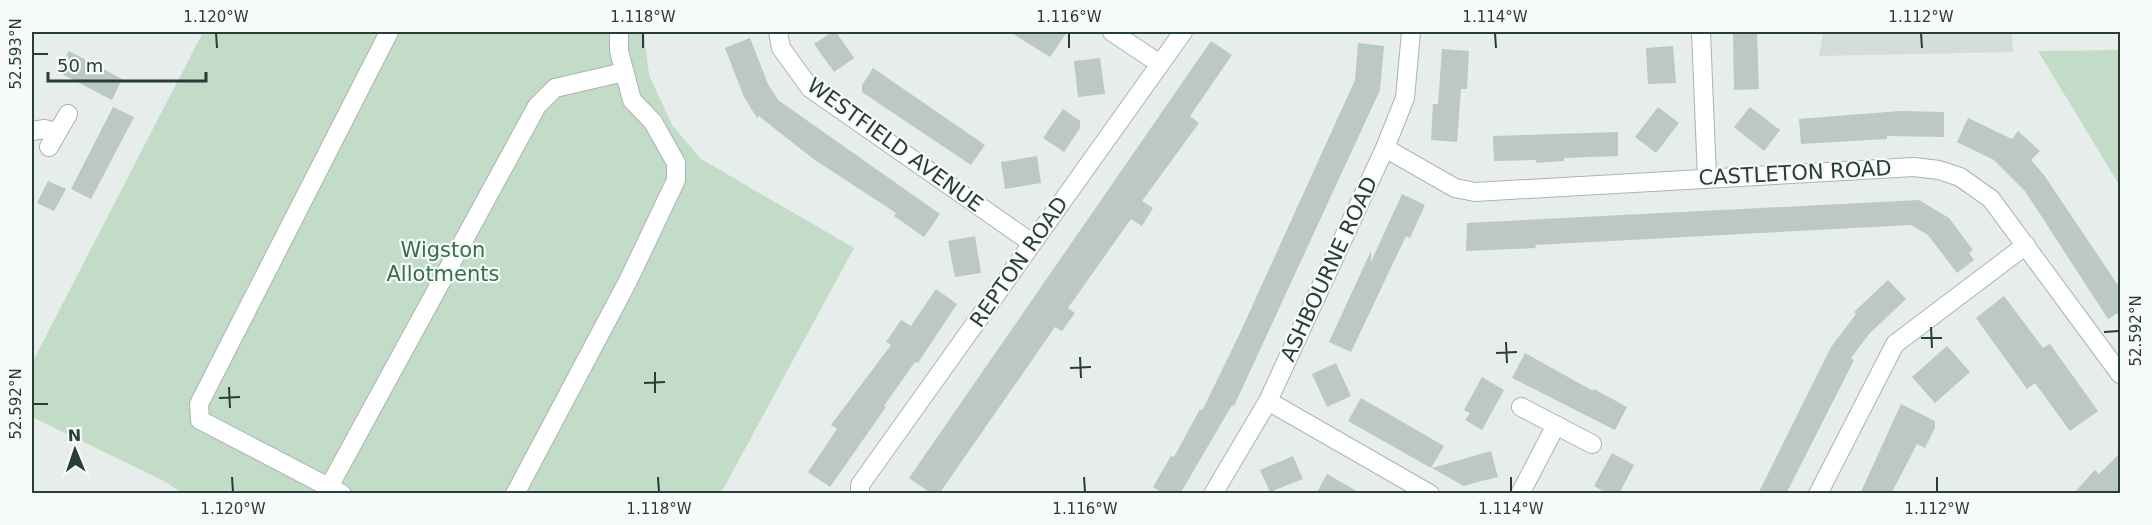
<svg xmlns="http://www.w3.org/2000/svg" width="2152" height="525" font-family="'DejaVu Sans',sans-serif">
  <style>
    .built { fill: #d4ddd9 }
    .green { fill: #c2dcc8 }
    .building { fill: #bbc8c3 }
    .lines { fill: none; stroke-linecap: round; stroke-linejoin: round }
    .minor-casing { stroke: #a9b5b1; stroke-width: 20 }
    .minor { stroke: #fff; stroke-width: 18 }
    .ticks { fill: none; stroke: #273d37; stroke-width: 2 }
    .labels { text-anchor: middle; stroke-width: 4.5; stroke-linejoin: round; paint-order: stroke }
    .street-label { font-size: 21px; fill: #273d37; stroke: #f6faf8 }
    .park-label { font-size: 21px; fill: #35704a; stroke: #f6faf8 }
    .neatline { fill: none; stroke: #273d37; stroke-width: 2 }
    .ticks-label { font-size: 15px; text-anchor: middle; fill: #273d37 }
  </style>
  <rect width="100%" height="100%" fill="#e6edea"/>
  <path class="built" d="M 1823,32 L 2012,32 L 2013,52 L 1819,56 Z"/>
  <path class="green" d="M 203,32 L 644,32 L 649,75 L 672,125 L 701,159 L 854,248 L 721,493 L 182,493 L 164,481 L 32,417 L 32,363 Z
    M 2120,50 L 2120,186 L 2038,51 Z"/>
  <path class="building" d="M 832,32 L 836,32 L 854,58 L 834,72 L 814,44 Z
    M 1010,32 L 1067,32 L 1050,57 Z
    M 1733,32 L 1757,32 L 1759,89 L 1734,90 Z
    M 750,38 L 768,84 L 778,100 L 940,214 L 924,237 L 894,216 L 896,213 L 812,158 L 759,116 L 757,118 L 744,97 L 725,48 Z
    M 1211,41 L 1232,55 L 1190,116 L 1199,123 L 1142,201 L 1153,208 L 1142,226 L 1131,219 L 1068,308 L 1075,313 L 1062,331 L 1055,327 L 939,494 L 932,494 L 909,478 Z
    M 1358,43 L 1384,46 L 1380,90 L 1234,406 L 1232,405 L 1180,494 L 1164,494 L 1153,487 L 1171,456 L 1174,457 L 1200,409 L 1202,411 L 1240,333 L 1355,80 Z
    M 1673,46 L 1676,83 L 1648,84 L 1646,48 Z
    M 1442,49 L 1469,51 L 1467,89 L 1461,89 L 1457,142 L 1431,140 L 1433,104 L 1438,104 Z
    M 69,51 L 122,79 L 112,100 L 58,72 Z
    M 1100,58 L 1105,94 L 1078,97 L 1074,61 Z
    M 873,68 L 985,145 L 971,165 L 862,92 L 862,85 Z
    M 113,107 L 134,117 L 91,199 L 71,189 Z
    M 1658,107 L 1679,123 L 1656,153 L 1635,137 Z
    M 1750,107 L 1780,130 L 1764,151 L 1734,127 Z
    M 1063,109 L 1080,121 L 1080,128 L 1064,152 L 1043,138 Z
    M 1900,111 L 1944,112 L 1944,137 L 1887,136 L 1887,139 L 1801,144 L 1799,119 Z
    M 1968,118 L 2012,139 L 2018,131 L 2040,151 L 2031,160 L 2044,175 L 2121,290 L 2121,311 L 2108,319 L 2025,191 L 1994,160 L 1957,142 Z
    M 1618,132 L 1618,156 L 1564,158 L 1564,161 L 1536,163 L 1536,160 L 1494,161 L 1493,136 Z
    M 1037,156 L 1041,183 L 1005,189 L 1001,162 Z
    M 48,181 L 66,189 L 54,211 L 37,203 Z
    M 1402,194 L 1425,205 L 1410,238 L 1406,236 L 1351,352 L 1329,342 L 1371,251 L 1371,262 Z
    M 1919,200 L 1949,218 L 1973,250 L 1969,253 L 1974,260 L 1957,273 L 1928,235 L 1911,225 L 1535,245 L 1536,248 L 1466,251 L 1467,223 Z
    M 975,236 L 981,273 L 955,277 L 948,241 Z
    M 1888,280 L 1906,299 L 1870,333 L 1851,358 L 1854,360 L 1786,494 L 1758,494 L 1831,347 L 1856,314 L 1854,312 Z
    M 936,289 L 957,304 L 918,363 L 915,362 L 884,406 L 886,407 L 830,487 L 808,472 L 837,429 L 831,425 L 891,345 L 886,342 L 901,320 L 911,326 Z
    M 2004,296 L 2043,348 L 2050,344 L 2098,411 L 2070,431 L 2035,383 L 2027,389 L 1976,318 Z
    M 1947,346 L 1970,372 L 1935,403 L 1912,377 Z
    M 1525,353 L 1593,391 L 1594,389 L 1627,407 L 1615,430 L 1512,378 Z
    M 1336,363 L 1351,396 L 1327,407 L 1312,374 Z
    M 1482,377 L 1504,390 L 1482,430 L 1465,420 L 1470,413 L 1464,410 Z
    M 1361,398 L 1444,446 L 1431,468 L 1348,421 Z
    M 1901,404 L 1935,421 L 1935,428 L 1925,448 L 1917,444 L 1891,494 L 1860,494 Z
    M 1491,451 L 1498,477 L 1481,481 L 1464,486 L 1432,468 Z
    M 2121,452 L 2121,494 L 2073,494 L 2095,470 L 2099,474 Z
    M 1612,453 L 1634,465 L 1619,494 L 1608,494 L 1594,486 Z
    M 1293,456 L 1303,479 L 1270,492 L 1260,470 Z
    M 1327,474 L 1362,494 L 1316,494 Z"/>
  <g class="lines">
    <g class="minor-casing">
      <path id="minor" d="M 778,32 L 781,48 L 810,88 L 1032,243
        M 1112,32 L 1160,64
        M 1701,32 L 1707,178
        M 32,131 L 45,129 L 57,133
        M 49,147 L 68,114
        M 1385,148 L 1455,188 L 1475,192 L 1914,167 L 1939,170 L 1960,177 L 1991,199 L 2120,374
        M 1268,401 L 1430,494
        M 1521,407 L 1592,444
        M 329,487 L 537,106 L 555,88 L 624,72
        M 342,494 L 200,420 L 199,404 L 389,32
        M 515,494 L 628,281 L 676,180 L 676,163 L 653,122 L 632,100 L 619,51 L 619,32
        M 860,494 L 860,485 L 1183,32
        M 1213,494 L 1268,401 L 1385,148 L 1405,98 L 1411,32
        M 1520,494 L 1556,425
        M 1818,494 L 1895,344 L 2026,245"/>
    </g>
    <use href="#minor" class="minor"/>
  </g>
  <path class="ticks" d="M 216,33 L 217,48M 643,33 L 643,48M 1069,33 L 1069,48M 1495,33 L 1496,48M 1921,33 L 1922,48M 33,54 L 48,54M 1931,327 L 1932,348M 2104,332 L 2119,331M 1921,338 L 1942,338M 1506,342 L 1507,363M 1496,353 L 1517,352M 1080,357 L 1081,378M 1070,368 L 1091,367M 655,372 L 655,393M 644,383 L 665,382M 229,387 L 230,408M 219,398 L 240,397M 33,404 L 48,404M 232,477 L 233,492M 658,477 L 659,492M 1084,477 L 1085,492M 1511,477 L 1511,492M 1937,477 L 1937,492"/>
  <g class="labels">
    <g class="street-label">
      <text transform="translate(895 145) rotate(36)" y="7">WESTFIELD AVENUE</text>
      <text transform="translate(1795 173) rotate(-3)" y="7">CASTLETON ROAD</text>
      <text transform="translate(1019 262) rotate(-55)" y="7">REPTON ROAD</text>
      <text transform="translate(1329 269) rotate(-65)" y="7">ASHBOURNE ROAD</text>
    </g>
    <g class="park-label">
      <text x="443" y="257">Wigston<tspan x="443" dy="24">Allotments</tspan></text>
    </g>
  </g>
  <rect width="2152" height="525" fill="none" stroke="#f6faf8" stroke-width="66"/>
  <g transform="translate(75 450) rotate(358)" stroke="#f6faf8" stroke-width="4.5" paint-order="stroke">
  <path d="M0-4.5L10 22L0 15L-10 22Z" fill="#273d37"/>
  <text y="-9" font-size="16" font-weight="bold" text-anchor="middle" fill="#273d37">N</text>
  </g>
  <path d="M48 72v9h158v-9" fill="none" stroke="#273d37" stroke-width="3"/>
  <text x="57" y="72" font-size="18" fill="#273d37" stroke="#f6faf8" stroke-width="4.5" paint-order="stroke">50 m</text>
  <rect x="33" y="33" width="2086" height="459" class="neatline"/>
  <g class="ticks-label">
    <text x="216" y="22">1.120°W</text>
    <text x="643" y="22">1.118°W</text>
    <text x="1069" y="22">1.116°W</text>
    <text x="1495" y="22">1.114°W</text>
    <text x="1921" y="22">1.112°W</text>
    <text transform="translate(16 54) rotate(-90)" y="5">52.593°N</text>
    <text transform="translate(2136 331) rotate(-90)" y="5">52.592°N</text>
    <text transform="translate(16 404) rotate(-90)" y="5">52.592°N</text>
    <text x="233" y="514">1.120°W</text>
    <text x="659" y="514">1.118°W</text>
    <text x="1085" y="514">1.116°W</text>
    <text x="1511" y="514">1.114°W</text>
    <text x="1937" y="514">1.112°W</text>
  </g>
</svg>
